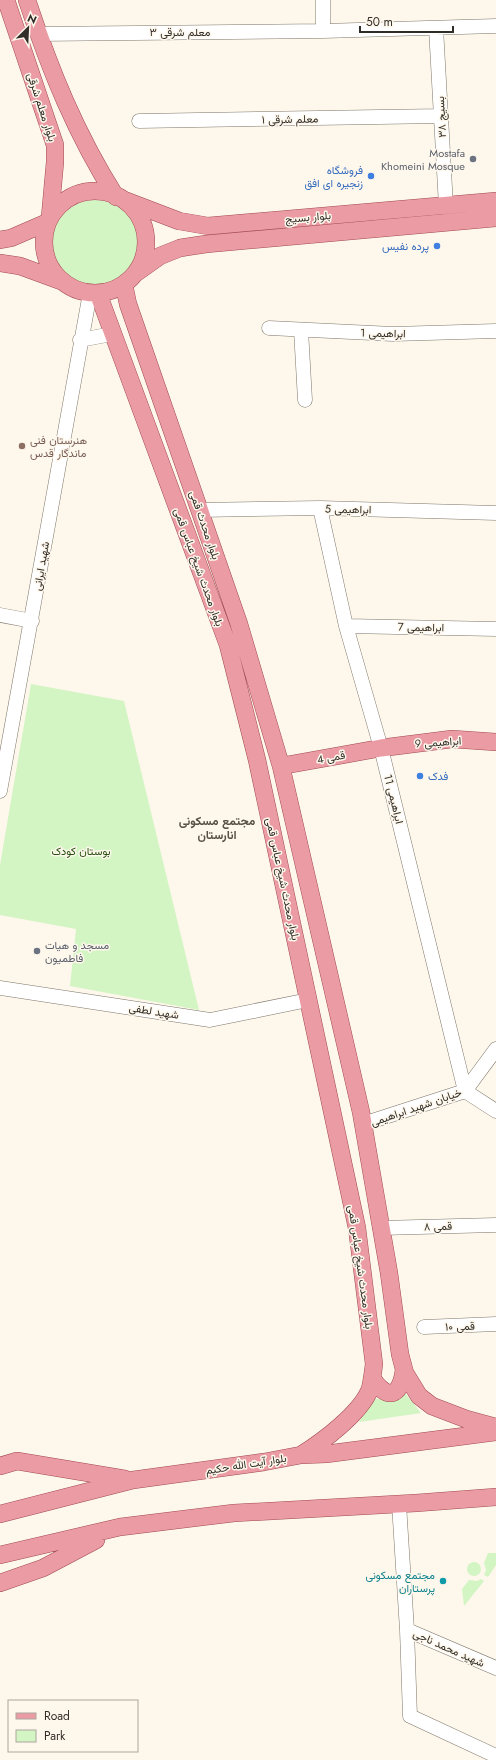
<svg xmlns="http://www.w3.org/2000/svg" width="496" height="1760" font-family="Jost,Vazirmatn,sans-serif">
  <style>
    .green { fill: #d2f5c3 }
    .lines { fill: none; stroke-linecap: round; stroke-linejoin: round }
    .minor-casing { stroke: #7e766a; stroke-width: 15 }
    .major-casing { stroke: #a14a51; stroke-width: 18 }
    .minor { stroke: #fff; stroke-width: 14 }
    .major { stroke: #eb9ba4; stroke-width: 17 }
    .worship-dot { fill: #6b7280; stroke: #fef7ec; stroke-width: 1.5 }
    .shop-dot { fill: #3f7fe0; stroke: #fef7ec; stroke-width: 1.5 }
    .education-dot { fill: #8d6e63; stroke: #fef7ec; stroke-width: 1.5 }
    .culture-dot { fill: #0f9aa8; stroke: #fef7ec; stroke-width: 1.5 }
    .labels { text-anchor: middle; stroke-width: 3; stroke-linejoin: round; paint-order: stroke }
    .street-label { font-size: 11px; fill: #302d28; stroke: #fef7ec }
    .worship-label { font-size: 11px; fill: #5b616d; stroke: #fef7ec; text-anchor: end }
    .shop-label { font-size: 11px; fill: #366cbe; stroke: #fef7ec; text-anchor: end }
    .education-label { font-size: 11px; fill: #785e54; stroke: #fef7ec; text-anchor: start }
    .park-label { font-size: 11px; fill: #26500f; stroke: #fef7ec }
    .culture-label { font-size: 11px; fill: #0d838f; stroke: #fef7ec; text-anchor: end }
    .neighbourhood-label { font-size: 12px; font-weight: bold; fill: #575045; stroke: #fef7ec }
  </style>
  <rect width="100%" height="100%" fill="#fef7ec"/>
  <path class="green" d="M52 243a43 43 0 1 1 86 0a43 43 0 1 1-86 0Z
    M 31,684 L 124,701 L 199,1010 L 70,986 L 76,929 L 0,915 L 0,865 Z
    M 405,1393 L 421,1413 L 359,1422 L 374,1399 L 391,1399 Z
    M 488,1553 L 496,1553 L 496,1565 L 488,1577 L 484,1575 L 486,1570 L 484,1563 Z
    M467 1569a7 7 0 1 1 14 0a7 7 0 1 1-14 0Z
    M 481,1579 L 484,1581 L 464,1606 L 462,1589 L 469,1580 L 477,1581 Z"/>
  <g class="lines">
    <g class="minor-casing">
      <path id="minor" d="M 436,28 L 446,206
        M 323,31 L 323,0
        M 38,34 L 323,31 L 496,26
        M 139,121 L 441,116
        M 269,328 L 393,334 L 496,331
        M 301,330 L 305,400
        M 80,340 L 112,334
        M 320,508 L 346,626 L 381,748 L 465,1091 L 496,1111
        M 199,510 L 320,508 L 496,513
        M 0,615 L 32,621
        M 346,626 L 496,629
        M 0,791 L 90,293
        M 0,988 L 210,1020 L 308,1000
        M 363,1124 L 465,1091 L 496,1049
        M 380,1228 L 496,1225
        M 424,1327 L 496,1324
        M 399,1504 L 407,1630 L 496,1668
        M 407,1630 L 410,1716 L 496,1756"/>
    </g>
    <g class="major-casing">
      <path id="major" d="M 6,0 L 55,145 L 55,162 L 50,217
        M 27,0 C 50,70 76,134 116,197
        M44 242a51 51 0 1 1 102 0a51 51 0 1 1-102 0Z
        M 124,200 L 179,221 L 208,226 L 496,201
        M 0,240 L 11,238 L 48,222
        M 0,263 L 20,266 L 61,281
        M 136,273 L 160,256 L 180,248 L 206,244 L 496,218
        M 124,285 L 128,304 L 239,624 L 281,766 L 361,1112 L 389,1273 L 400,1354 L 405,1373 L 419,1396 L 432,1406 L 466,1419 L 496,1427
        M 98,293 L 228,645 L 257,760 L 357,1228 L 374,1364 C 373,1372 372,1381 370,1389 C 361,1413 322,1442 301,1455
        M 281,766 L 381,748 L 452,739 L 496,742
        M 372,1378 C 388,1402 401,1396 404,1369
        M 0,1466 L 17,1461 L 125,1479
        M 0,1514 L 133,1480 L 264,1462 L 301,1455 L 326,1454 L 496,1432
        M 0,1555 L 120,1527 L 234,1513 L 416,1503 L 496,1497
        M 0,1583 L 43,1568 L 96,1540"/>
    </g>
    <use href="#minor" class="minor"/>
    <use href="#major" class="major"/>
  </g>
  <g class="worship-dot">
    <circle cx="473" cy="159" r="4"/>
    <circle cx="37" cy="951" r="4"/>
  </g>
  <g class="shop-dot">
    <circle cx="371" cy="176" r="4"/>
    <circle cx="437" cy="246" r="4"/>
    <circle cx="420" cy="776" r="4"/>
  </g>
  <circle class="education-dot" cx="22" cy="446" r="4"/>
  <circle class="culture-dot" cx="443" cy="1581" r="4"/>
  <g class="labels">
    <g class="street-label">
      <text x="180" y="36">معلم شرقی ۳</text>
      <text transform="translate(42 107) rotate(72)" y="4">بلوار معلم شرقی</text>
      <text transform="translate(441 117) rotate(-93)" y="4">بسیج ۳۸</text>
      <text transform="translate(290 119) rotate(-1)" y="4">معلم شرقی ۱</text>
      <text transform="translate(308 217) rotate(-5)" y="4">بلوار بسیج</text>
      <text transform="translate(383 333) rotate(1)" y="4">ابراهیمی 1</text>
      <text transform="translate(348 509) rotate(1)" y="4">ابراهیمی 5</text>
      <text transform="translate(205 525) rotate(71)" y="4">بلوار محدث قمی</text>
      <text transform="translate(41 566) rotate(-80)" y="4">شهید ایرانی</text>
      <text transform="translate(199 567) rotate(70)" y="4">بلوار محدث شیخ عباس قمی</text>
      <text transform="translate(421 627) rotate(1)" y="4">ابراهیمی 7</text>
      <text transform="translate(438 742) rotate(-4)" y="4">ابراهیمی 9</text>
      <text transform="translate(331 757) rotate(-10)" y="4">قمی 4</text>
      <text transform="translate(394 799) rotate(76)" y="4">ابراهیمی 11</text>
      <text transform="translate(283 879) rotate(78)" y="4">بلوار محدث شیخ عباس قمی</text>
      <text transform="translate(154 1011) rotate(9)" y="4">شهید لطفی</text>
      <text transform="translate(416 1107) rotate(-19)" y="4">خیابان شهید ابراهیمی</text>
      <text transform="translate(438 1226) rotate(-2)" y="4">قمی ۸</text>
      <text transform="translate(361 1267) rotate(82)" y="4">بلوار محدث شیخ عباس قمی</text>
      <text transform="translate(460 1326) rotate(-2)" y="4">قمی ۱۰</text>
      <text transform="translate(246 1464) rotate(-9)" y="4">بلوار آیت الله حکیم</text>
      <text transform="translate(449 1648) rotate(24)" y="4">شهید محمد ناجی</text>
    </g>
    <g class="worship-label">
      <text x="465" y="157">Mostafa<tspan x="465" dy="13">Khomeini Mosque</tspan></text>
      <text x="45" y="949" text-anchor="start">مسجد و هیات<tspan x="45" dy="13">فاطمیون</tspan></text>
    </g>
    <g class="shop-label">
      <text x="363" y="174">فروشگاه<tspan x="363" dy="13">زنجیره ای افق</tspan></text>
      <text x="429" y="250">پرده نفیس</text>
      <text x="428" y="780" text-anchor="start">فدک</text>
    </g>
    <g class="education-label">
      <text x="30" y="444">هنرستان فنی<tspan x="30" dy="13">ماندگار قدس</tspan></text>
    </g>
    <g class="park-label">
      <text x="81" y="855">بوستان کودک</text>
    </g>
    <g class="culture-label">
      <text x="435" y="1579">مجتمع مسکونی<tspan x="435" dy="13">پرستاران</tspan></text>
    </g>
    <g class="neighbourhood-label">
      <text x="217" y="825">مجتمع مسکونی<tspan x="217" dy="14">انارستان</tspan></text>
    </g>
  </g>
  <rect x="8" y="1700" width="130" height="52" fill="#fef7ec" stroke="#aca69e"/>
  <rect x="16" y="1713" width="20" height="6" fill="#eb9ba4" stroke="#aca69e"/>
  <text x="44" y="1720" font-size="12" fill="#302d28">Road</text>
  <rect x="16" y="1730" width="20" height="12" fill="#d2f5c3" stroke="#aca69e"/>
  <text x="44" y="1740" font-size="12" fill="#302d28">Park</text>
  <g transform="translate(28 28) rotate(24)" stroke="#fef7ec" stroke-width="3" paint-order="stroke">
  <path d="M0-3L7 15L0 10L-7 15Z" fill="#302d28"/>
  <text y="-6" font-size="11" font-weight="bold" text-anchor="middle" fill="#302d28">N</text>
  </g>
  <path d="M360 26v6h93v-6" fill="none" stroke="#302d28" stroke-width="2"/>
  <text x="366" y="26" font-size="12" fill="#302d28" stroke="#fef7ec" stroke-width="3" paint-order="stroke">50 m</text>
</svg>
